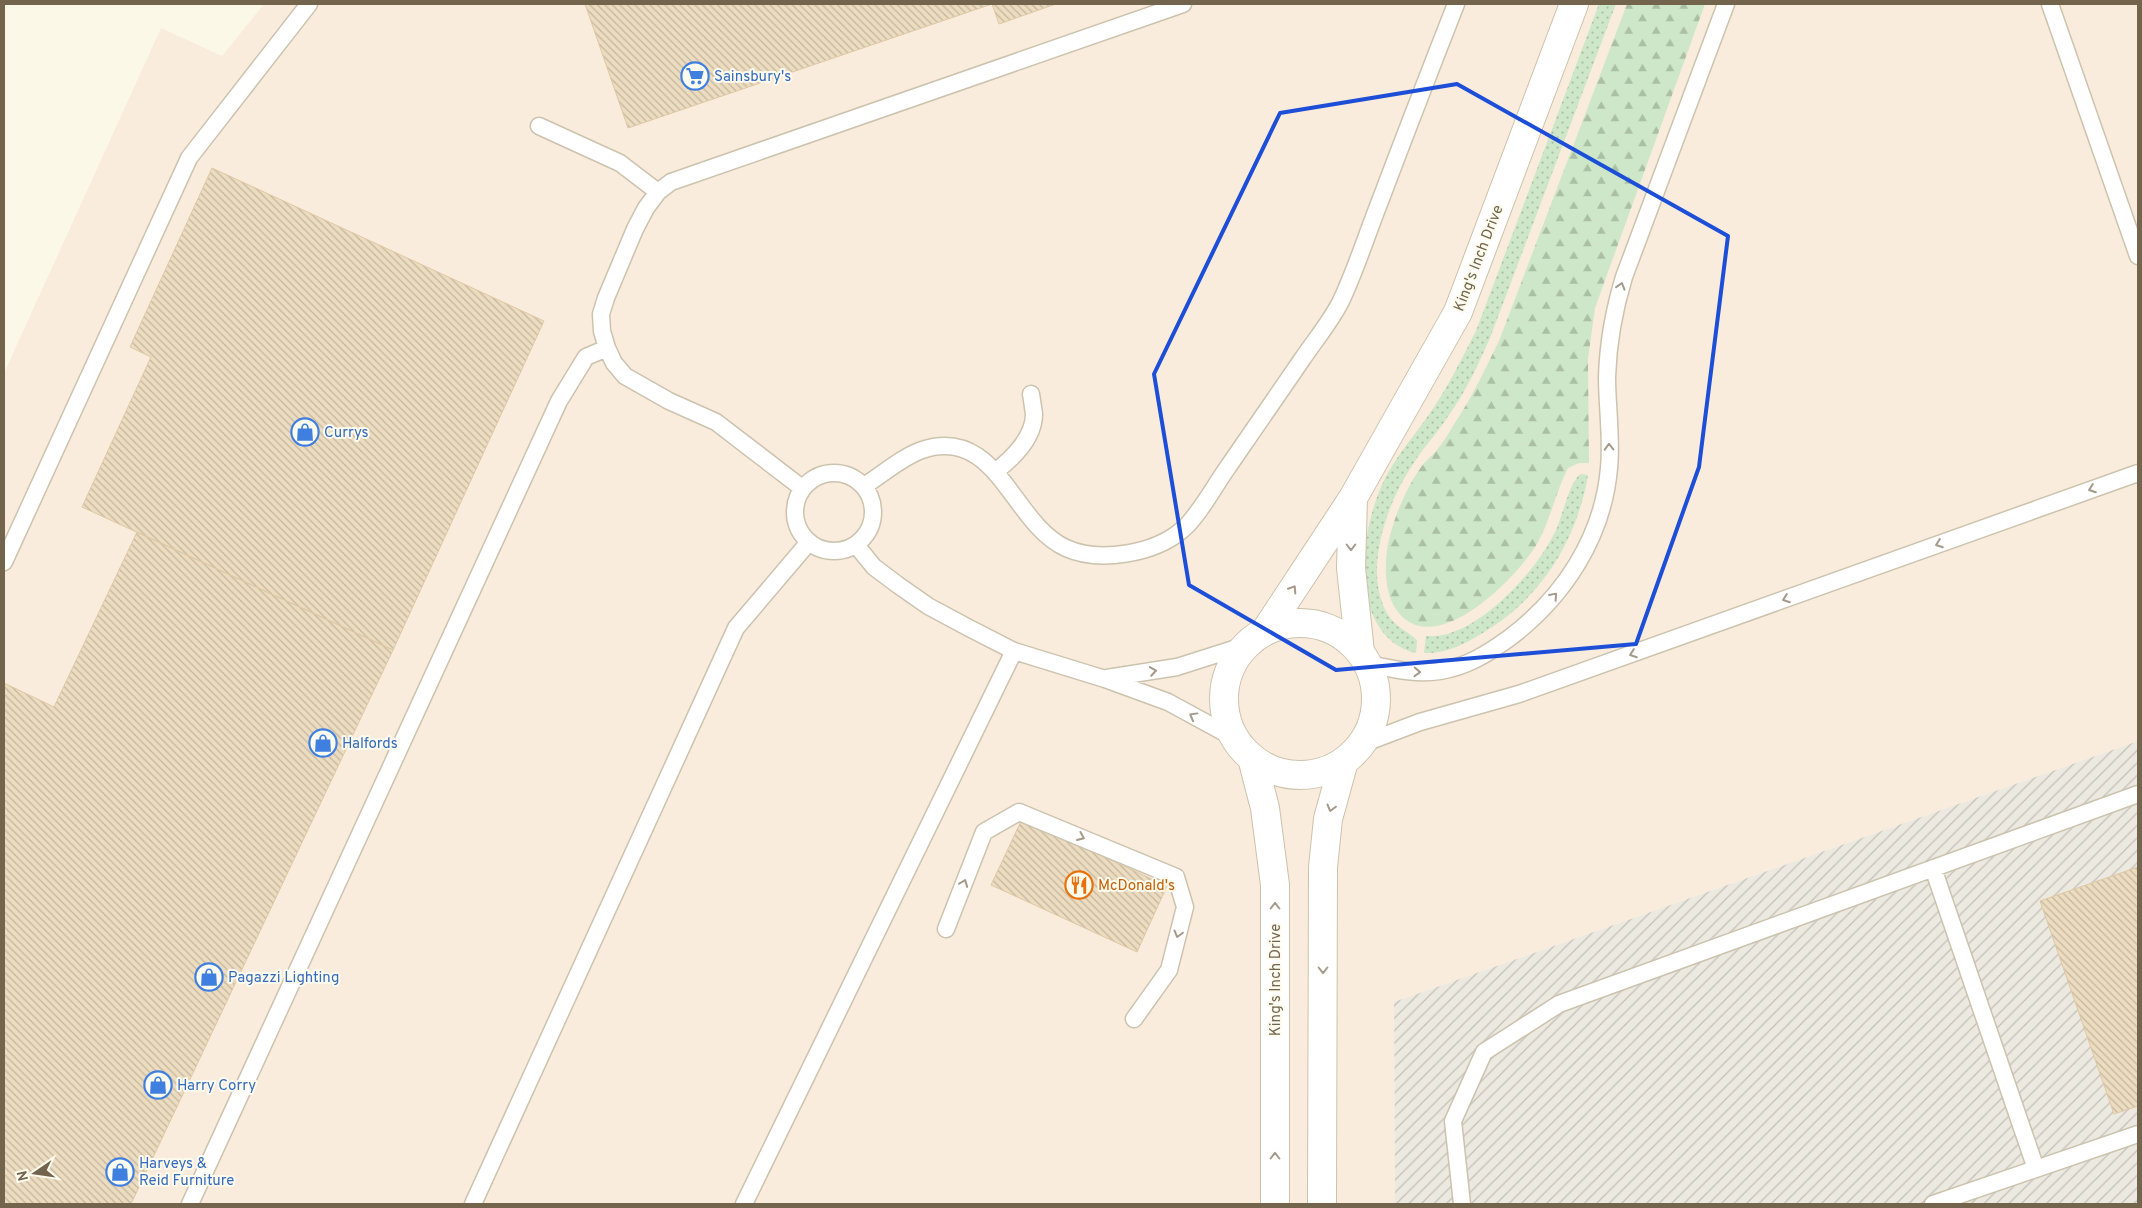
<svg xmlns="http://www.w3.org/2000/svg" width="2142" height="1208" font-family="Overpass,sans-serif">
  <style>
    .commercial { fill: #faecdd }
    .industrial { fill: url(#industrial-furrows) }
    .grass { fill: url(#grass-dots) }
    .forest { fill: url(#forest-firs) }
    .building { fill: url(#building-back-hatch); stroke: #dfc8a4 }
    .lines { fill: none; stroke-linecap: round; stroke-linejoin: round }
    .lane-casing { stroke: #ccc3af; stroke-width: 19 }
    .secondary-casing { stroke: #ccc2ab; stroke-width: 30 }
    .lane { stroke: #fff; stroke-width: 16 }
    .secondary { stroke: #fff; stroke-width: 28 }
    .oneway { stroke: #a49a8c }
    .marked { fill: none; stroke: #1d4ed8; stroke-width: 4; stroke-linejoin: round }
    .labels { text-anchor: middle; stroke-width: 4; stroke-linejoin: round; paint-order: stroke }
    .shop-label { font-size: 15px; fill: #366cbe; stroke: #fdfbee; text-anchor: start }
    .street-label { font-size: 15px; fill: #73644e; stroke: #fdfbee }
    .food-label { font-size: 15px; fill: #c56008; stroke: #fdfbee; text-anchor: start }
  </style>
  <defs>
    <pattern id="industrial-furrows" width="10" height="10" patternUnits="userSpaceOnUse" patternTransform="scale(1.25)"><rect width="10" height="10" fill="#ece9e1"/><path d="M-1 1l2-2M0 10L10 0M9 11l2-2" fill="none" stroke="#c4c0b9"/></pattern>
    <pattern id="grass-dots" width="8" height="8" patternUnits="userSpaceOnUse" patternTransform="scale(1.25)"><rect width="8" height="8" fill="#cde7c8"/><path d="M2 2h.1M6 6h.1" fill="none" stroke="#abbfa5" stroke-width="1.8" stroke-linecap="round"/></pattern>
    <pattern id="forest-firs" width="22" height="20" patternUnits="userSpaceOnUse" patternTransform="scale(1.25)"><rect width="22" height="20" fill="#cde7c8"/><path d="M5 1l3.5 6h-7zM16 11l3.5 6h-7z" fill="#abbfa5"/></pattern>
    <pattern id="building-back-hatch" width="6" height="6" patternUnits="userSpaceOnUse" patternTransform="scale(1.25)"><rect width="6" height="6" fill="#ecdcc0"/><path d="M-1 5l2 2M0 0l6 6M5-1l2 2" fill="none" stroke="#c4b69e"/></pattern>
  </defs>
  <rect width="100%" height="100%" fill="#fbf8e8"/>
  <path class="commercial" d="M 264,4 L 2138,4 L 2138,741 L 1394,1002 L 1395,1204 L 4,1204 L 4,373 L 161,28 L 222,56 Z"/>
  <path class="industrial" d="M 2138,741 L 2138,1204 L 1395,1204 L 1394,1002 Z"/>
  <path class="grass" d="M 1599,4 L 1616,4 L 1490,338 C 1478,365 1466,391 1449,415 C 1438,432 1424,447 1413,464 C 1387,503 1362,571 1388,615 C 1395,626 1408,632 1417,640 L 1416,653 C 1393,648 1378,631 1370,608 C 1356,567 1369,502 1392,466 C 1405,445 1422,426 1436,404 C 1451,381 1463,356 1476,331 Z
    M 1581,474 L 1588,475 C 1577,541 1540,600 1481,634 C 1463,645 1445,654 1424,653 L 1426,636 C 1435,636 1444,636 1453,632 C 1491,619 1538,568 1555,532 C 1562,519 1570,479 1581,474 Z"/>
  <path class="forest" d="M 1627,4 L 1705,4 L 1595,308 L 1588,359 L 1589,463 L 1579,463 L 1568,468 C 1556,491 1551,518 1538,542 C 1519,576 1436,661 1398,612 C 1382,592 1384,555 1391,532 C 1397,510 1407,488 1419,470 C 1424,462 1431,457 1437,450 C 1444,441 1450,431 1456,421 C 1473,396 1485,369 1499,341 Z"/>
  <path class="building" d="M 585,4 L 1056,4 L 999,24 L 992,4 L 628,128 Z
    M 212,168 L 544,321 L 393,650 L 82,507 L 151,357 L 130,347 Z
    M 137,532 L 393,650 L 131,1204 L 4,1204 L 4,683 L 54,707 Z
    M 1022,819 L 1167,886 L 1137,952 L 991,885 Z
    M 2138,867 L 2138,1106 L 2114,1114 L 2040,901 Z"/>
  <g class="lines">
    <g class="lane-casing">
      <path id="lane" d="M 2050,4 L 2138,256
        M 539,126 L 620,163 L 658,192
        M 996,471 C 1013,458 1034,437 1034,414 C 1033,407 1032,400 1031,394
        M795 512a39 39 0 1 1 78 0a39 39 0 1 1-78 0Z
        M 864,486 C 883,474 902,457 922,450 C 998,425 1012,524 1066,548 C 1099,563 1154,554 1182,530 C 1198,517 1215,485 1228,467 C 1253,431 1278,394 1303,358 C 1316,339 1331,321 1341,301 C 1357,267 1368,231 1382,196 C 1406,132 1431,68 1456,4
        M 802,488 L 716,422 L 669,401 L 625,376 L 614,363 L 607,348 L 602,331 L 601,314 L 606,298 L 635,229 L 646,208 L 658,192 L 671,182 L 1183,4
        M 856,545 L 874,567 L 898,585 L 928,606 L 969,628 L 1014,651 L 1105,679 L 1168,702 L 1236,739
        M 4,562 L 189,158 L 309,4
        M 1369,664 C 1393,669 1416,675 1440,671 C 1466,667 1487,654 1508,639 C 1563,598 1603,538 1609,468 C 1612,438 1607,407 1607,377 C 1608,342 1614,310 1624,277 L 1726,4
        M 1107,678 L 1177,667 L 1246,645
        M 1362,744 L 1420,722 L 1519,694 L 2138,473
        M 1933,868 L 2036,1169
        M 946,929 L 984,832 L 1019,812 L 1176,877 L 1185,907 L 1169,970 L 1134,1019
        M 190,1204 L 559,401 L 586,357 L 607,348
        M 473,1204 L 736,628 L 809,542
        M 744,1204 L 1014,651
        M 1462,1204 L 1453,1121 L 1484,1052 L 1559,1004 L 2138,794
        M 1933,1204 L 2138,1134"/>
    </g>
    <g class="secondary-casing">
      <path id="secondary" d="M 1353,499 L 1351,568 L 1360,652
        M1224 699a76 76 0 1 1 152 0a76 76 0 1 1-152 0Z
        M 1266,630 L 1353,498 L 1458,312 L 1574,4
        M 1252,758 L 1265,808 L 1275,885 L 1275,1204
        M 1322,1204 L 1323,867 L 1328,819 L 1344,761"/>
    </g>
    <use href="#lane" class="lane"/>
    <use href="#secondary" class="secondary"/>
  </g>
  <defs><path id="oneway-chevron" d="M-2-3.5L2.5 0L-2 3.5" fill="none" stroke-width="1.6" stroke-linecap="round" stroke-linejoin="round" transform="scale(1.25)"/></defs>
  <g class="oneway">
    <use href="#oneway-chevron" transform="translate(1621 286) rotate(-73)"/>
    <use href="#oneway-chevron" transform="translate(1609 447) rotate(-91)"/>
    <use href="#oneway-chevron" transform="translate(2092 489) rotate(160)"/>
    <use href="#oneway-chevron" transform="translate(1939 544) rotate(160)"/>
    <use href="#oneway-chevron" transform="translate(1351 547) rotate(90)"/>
    <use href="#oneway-chevron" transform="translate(1293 589) rotate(-57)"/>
    <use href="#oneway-chevron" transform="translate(1554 596) rotate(-49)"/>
    <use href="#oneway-chevron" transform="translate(1786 599) rotate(160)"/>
    <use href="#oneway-chevron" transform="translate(1633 654) rotate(160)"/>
    <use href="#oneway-chevron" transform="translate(1153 671) rotate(-9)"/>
    <use href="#oneway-chevron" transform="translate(1417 672) rotate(2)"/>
    <use href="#oneway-chevron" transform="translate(1193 716) rotate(-151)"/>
    <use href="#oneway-chevron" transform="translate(1331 808) rotate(105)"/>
    <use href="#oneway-chevron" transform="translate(1081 837) rotate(23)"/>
    <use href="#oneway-chevron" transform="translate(964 883) rotate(-69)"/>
    <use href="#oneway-chevron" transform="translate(1275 906) rotate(-90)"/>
    <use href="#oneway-chevron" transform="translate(1178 934) rotate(105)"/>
    <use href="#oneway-chevron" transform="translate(1323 970) rotate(90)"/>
    <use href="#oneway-chevron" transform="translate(1275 1156) rotate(-90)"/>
  </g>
  <path class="marked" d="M 1457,84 L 1728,236 L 1699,467 L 1636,644 L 1336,670 L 1189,585 L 1154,374 L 1280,113 Z"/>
  <defs>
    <g id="supermarket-ring" transform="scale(1.4375)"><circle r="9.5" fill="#fdfbee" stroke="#3f7fe0" stroke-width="1.5"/><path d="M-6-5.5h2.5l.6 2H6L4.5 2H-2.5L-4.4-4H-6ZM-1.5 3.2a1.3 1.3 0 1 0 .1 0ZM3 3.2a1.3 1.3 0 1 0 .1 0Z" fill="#3f7fe0"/></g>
    <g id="shop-ring" transform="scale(1.4375)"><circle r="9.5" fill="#fdfbee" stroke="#3f7fe0" stroke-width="1.5"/><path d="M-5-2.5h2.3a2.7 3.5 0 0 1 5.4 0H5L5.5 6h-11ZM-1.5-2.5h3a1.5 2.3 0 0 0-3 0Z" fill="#3f7fe0"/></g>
    <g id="restaurant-ring" transform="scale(1.4375)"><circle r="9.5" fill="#fdfbee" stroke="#e8710a" stroke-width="1.5"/><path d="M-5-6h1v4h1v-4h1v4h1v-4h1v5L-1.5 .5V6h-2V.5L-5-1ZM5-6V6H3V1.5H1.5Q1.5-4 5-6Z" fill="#e8710a"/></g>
  </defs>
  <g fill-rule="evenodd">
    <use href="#supermarket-ring" x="695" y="76"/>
    <use href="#shop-ring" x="305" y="432"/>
    <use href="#shop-ring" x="323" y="743"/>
    <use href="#restaurant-ring" x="1079" y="885"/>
    <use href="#shop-ring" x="209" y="977"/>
    <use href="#shop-ring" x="158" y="1085"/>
    <use href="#shop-ring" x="120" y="1172"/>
  </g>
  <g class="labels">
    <g class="shop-label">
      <text x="714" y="81">Sainsbury's</text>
      <text x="324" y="437">Currys</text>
      <text x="342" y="748">Halfords</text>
      <text x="228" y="982">Pagazzi Lighting</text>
      <text x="177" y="1090">Harry Corry</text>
      <text x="139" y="1168">Harveys &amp;<tspan x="139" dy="17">Reid Furniture</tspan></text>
    </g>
    <g class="street-label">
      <text transform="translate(1478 258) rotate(-69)" y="5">King's Inch Drive</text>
      <text transform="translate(1275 980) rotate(-90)" y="5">King's Inch Drive</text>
    </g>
    <g class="food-label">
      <text x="1098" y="890">McDonald's</text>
    </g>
  </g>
  <rect width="2142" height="1208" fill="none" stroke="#73644e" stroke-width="10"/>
  <g transform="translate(35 1173) rotate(257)" stroke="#fdfbee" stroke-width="4" paint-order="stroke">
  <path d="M0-4L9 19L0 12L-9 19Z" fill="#73644e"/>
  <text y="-8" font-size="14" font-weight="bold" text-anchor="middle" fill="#73644e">N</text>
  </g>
</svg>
